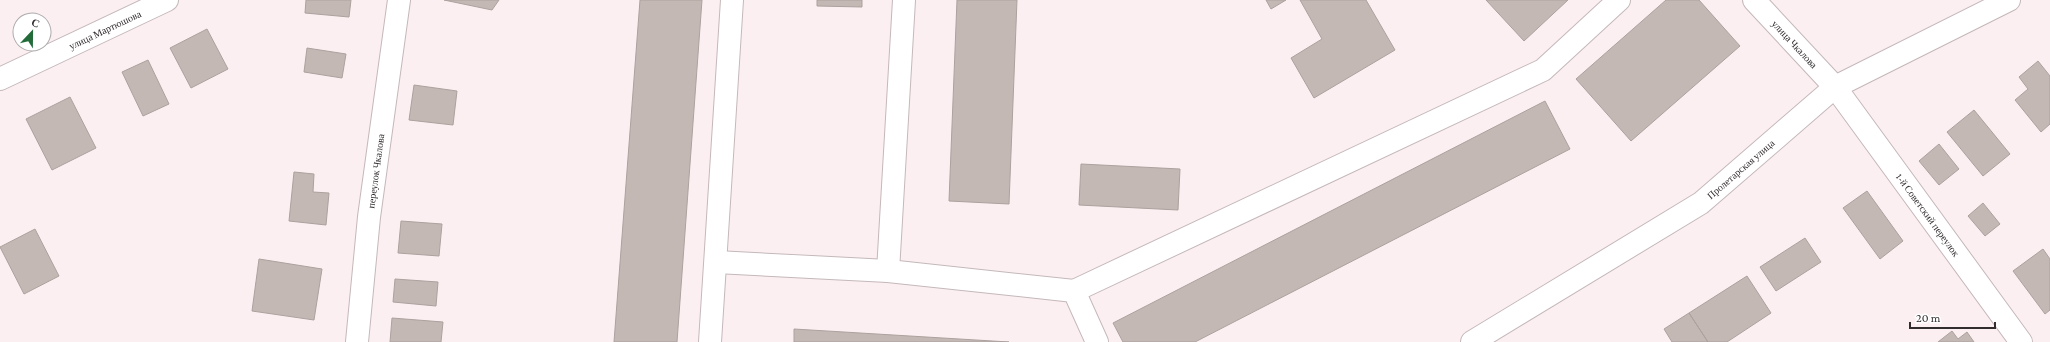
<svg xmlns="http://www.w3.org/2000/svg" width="2050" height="342" font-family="'Crimson Pro',serif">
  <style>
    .building { fill: #c4b8b5; stroke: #ada19e }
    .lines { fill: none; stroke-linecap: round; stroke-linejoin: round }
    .minor-casing { stroke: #c4b8ba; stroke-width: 24 }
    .minor { stroke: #fff; stroke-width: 22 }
    .labels { text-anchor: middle; stroke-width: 3; stroke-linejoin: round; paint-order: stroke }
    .street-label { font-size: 10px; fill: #312c2d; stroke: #fff }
  </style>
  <rect width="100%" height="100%" fill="#fceff2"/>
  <path class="building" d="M 306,0 L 351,0 L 349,17 L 305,13 Z
    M 444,0 L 499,0 L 492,10 Z
    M 640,0 L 702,0 L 677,342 L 614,342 Z
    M 817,0 L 862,0 L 862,7 L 817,6 Z
    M 957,0 L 1017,0 L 1009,204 L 949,201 Z
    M 1266,0 L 1286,0 L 1271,9 Z
    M 1300,0 L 1366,0 L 1395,50 L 1314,98 L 1291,58 L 1322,39 Z
    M 1486,0 L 1568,0 L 1524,41 Z
    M 1666,0 L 1699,0 L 1740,46 L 1631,141 L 1576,79 Z
    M 207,29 L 228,69 L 191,88 L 170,48 Z
    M 307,48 L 346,54 L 342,78 L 304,72 Z
    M 148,60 L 169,104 L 143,116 L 122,72 Z
    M 2038,61 L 2050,76 L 2050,124 L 2041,132 L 2015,100 L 2028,89 L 2019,77 Z
    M 414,85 L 457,91 L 453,125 L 409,120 Z
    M 70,97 L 96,148 L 52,170 L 26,119 Z
    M 1545,101 L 1570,149 L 1195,342 L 1123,342 L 1113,323 Z
    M 1974,110 L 2010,154 L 1983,176 L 1947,132 Z
    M 1939,144 L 1959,169 L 1939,185 L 1919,161 Z
    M 1081,164 L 1180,169 L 1178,210 L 1079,205 Z
    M 294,172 L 314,174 L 313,192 L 329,193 L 326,225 L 289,221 Z
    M 1867,191 L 1903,241 L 1880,259 L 1843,208 Z
    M 1983,203 L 2000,224 L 1985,236 L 1968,216 Z
    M 401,221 L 442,224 L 439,256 L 398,253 Z
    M 35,229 L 59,276 L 24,294 L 0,247 Z
    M 1805,238 L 1821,262 L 1776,291 L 1760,267 Z
    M 2043,249 L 2050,259 L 2050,310 L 2045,314 L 2013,271 Z
    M 259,259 L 322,269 L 314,320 L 252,311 Z
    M 1747,276 L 1771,313 L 1727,342 L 1708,342 L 1689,313 Z
    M 395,279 L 438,282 L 436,306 L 393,302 Z
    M 1689,313 L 1708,342 L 1672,342 L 1664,329 Z
    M 392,318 L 443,322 L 441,342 L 390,342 Z
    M 794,329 L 1009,342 L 794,342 Z
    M 1952,331 L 1958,339 L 1967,332 L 1974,342 L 1938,342 Z"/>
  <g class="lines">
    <g class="minor-casing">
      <g id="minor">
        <path id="s1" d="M 1754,0 L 1835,87 L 2021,342"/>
        <path id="s2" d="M 0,79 L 167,0"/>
        <path d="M 716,262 L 888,271 L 1074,291 L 1097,342"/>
        <path d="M 888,271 L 904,0"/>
        <path d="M 1074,291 L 1543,70 L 1619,0"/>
        <path id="s3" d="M 357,342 L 369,217 L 399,0"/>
        <path d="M 710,342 L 732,0"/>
        <path id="s4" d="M 1472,342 L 1701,203 L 1835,87 L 2009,0"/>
      </g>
    </g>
    <use href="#minor" class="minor"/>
  </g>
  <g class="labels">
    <g class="street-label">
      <text dy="4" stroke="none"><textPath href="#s2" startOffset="116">улица Мартюшова</textPath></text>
      <text dy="4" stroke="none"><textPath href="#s1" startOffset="60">улица Чкалова</textPath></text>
      <text dy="4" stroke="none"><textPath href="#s4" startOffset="320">Пролетарская улица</textPath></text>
      <text dy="4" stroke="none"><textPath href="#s3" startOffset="172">переулок Чкалова</textPath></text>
      <text dy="4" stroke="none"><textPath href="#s1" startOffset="277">1-й Советский переулок</textPath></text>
    </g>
  </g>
  <g transform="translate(32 32) rotate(22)"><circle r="19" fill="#ffffff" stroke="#adabab"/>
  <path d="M0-3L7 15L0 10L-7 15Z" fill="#236c39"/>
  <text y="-6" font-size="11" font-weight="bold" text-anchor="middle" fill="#312c2d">С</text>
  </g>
  <path d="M1910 322v6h85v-6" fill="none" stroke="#312c2d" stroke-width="2"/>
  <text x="1916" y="322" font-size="12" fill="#312c2d" stroke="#ffffff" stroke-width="3" paint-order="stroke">20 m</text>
</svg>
